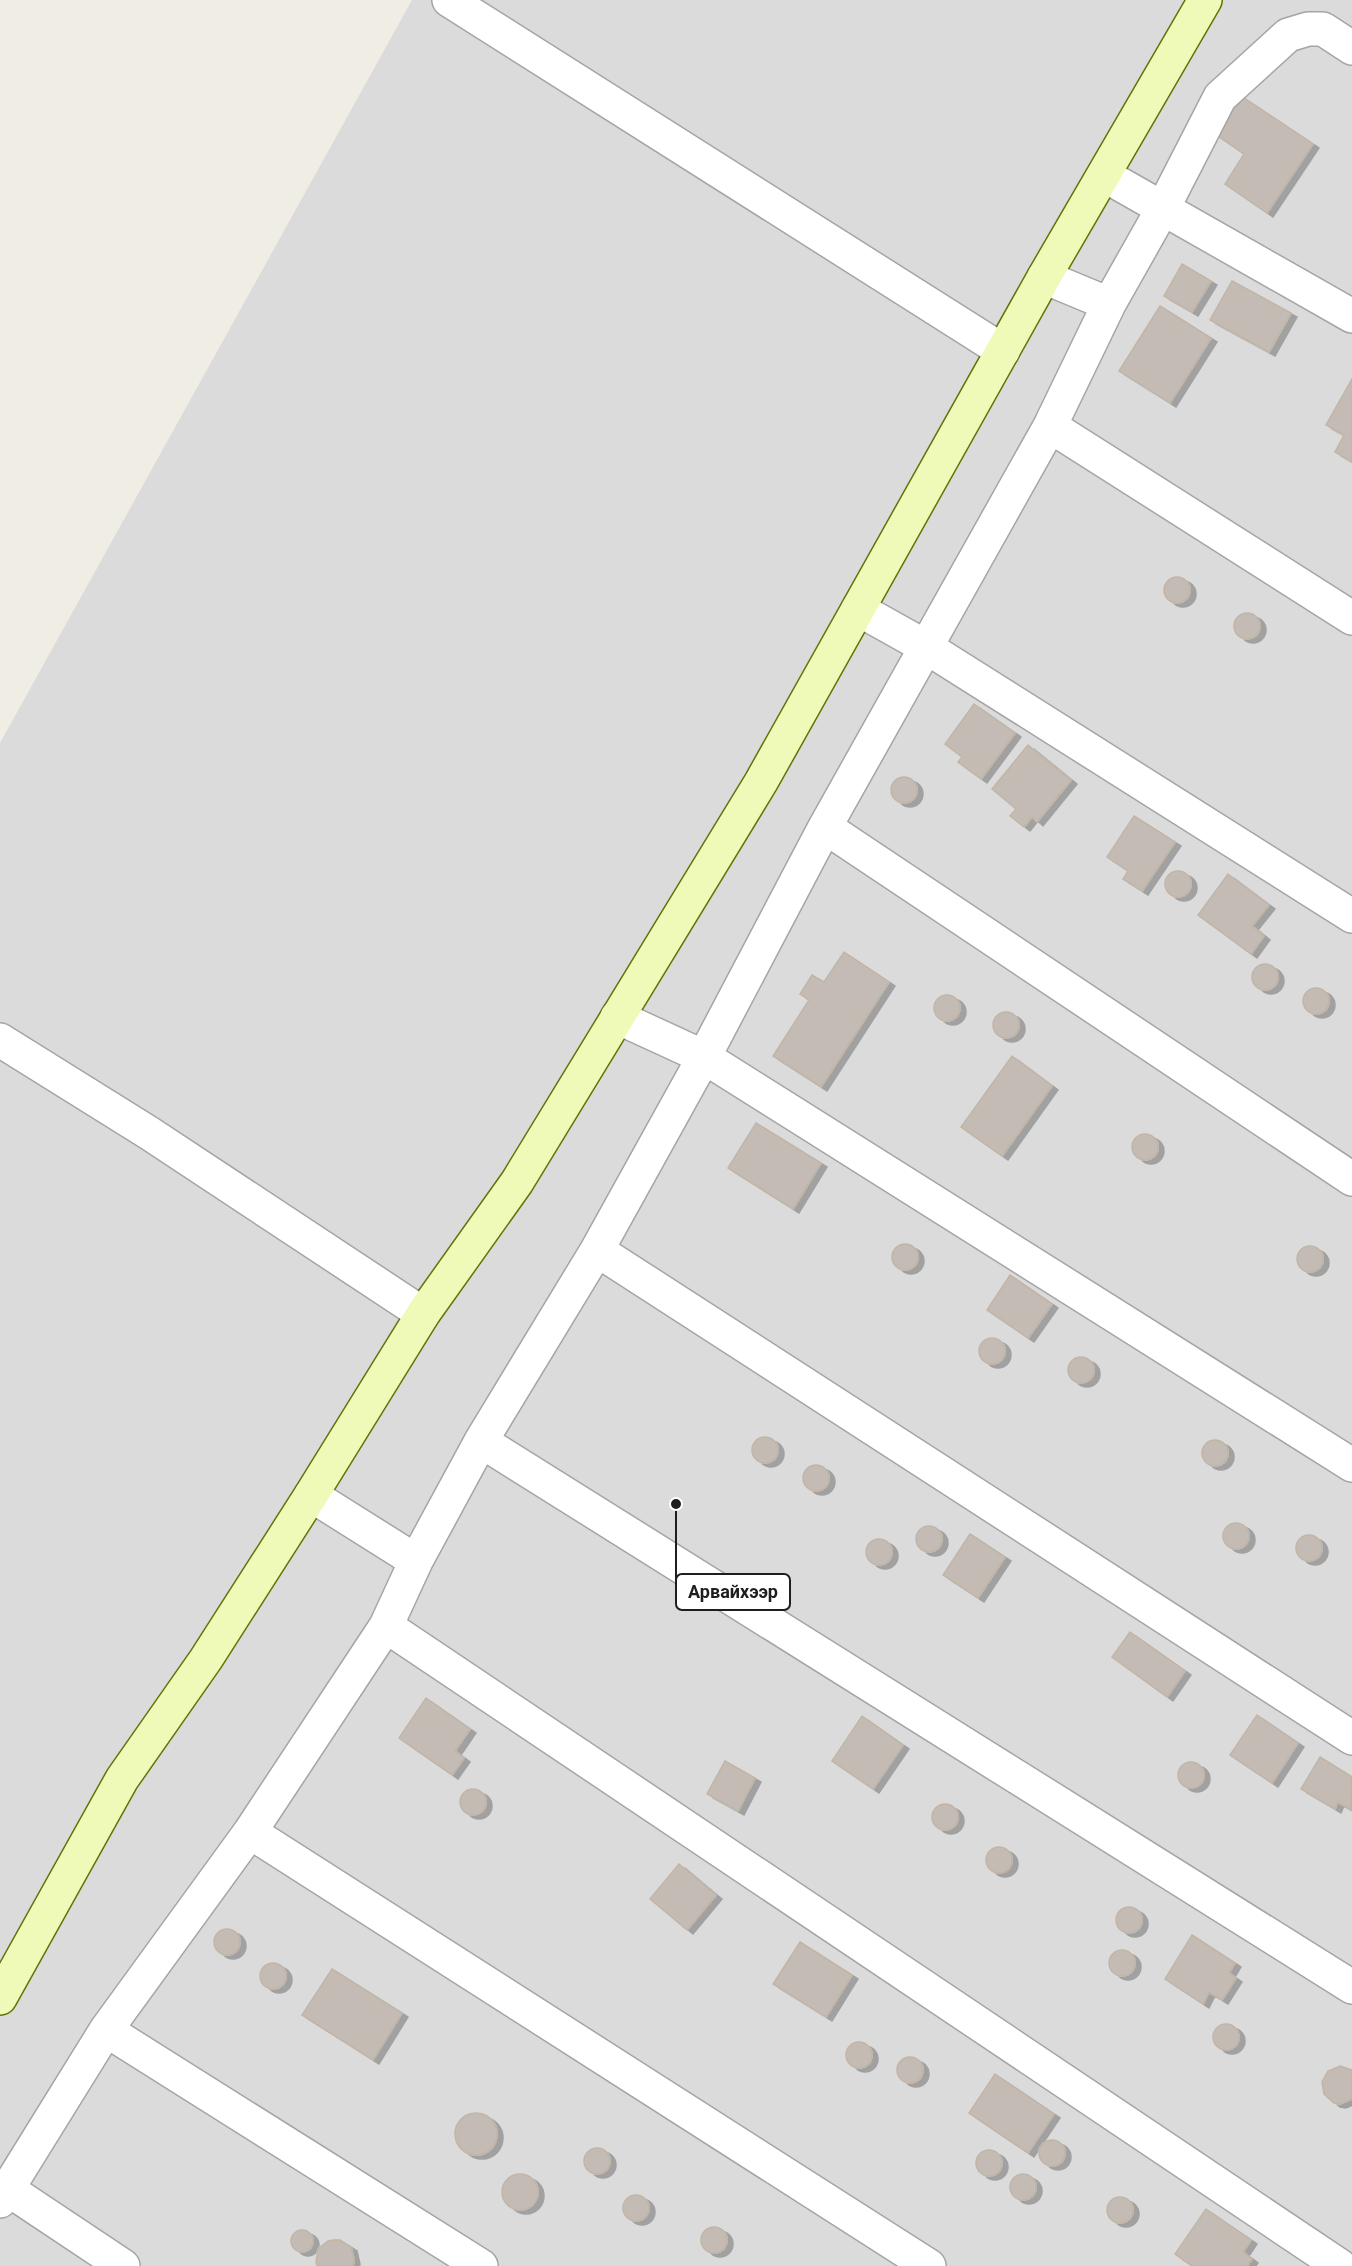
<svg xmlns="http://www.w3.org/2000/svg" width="1352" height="2266" font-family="Roboto,sans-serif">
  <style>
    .residential { fill: #dcdbdb }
    .building { fill: #c4bcb4; stroke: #c1b5a7; stroke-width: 1.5; filter: url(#shadow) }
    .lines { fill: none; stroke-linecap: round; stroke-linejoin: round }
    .street-casing { stroke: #a5a5a5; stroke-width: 36 }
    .secondary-casing { stroke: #5d7605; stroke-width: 36 }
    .street { stroke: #fff; stroke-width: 33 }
    .secondary { stroke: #eff9b8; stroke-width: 33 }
    .leader { fill: none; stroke: #1e1e1e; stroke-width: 2 }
    .callout-dot { fill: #1e1e1e; stroke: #fff; stroke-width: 2 }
    .callout { fill: #fff; stroke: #1e1e1e; stroke-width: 2 }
    .callout-label { font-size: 18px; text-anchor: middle; font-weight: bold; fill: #1e1e1e }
  </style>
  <defs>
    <filter id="shadow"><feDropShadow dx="6" dy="4" stdDeviation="0" flood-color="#0004"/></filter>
  </defs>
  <rect width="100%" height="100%" fill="#efede4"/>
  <path class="residential" d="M 412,0 L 1352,0 L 1352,2266 L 0,2266 L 0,743 Z"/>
  <path class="building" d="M 1241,96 L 1313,144 L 1267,213 L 1225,184 L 1244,154 L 1215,134 Z
    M 1182,264 L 1211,281 L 1192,312 L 1164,296 Z
    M 1232,281 L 1291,313 L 1269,352 L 1210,320 Z
    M 1160,306 L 1211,338 L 1170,403 L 1119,371 Z
    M 1352,379 L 1352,462 L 1335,452 L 1344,435 L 1326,425 Z
    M1164 590a13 13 0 1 1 26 0a13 13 0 1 1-26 0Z
    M1234 626a13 13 0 1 1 26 0a13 13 0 1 1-26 0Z
    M 974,704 L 1015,733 L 981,779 L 958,762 L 962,757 L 945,744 Z
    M 1028,745 L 1071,780 L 1037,822 L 1032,817 L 1024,827 L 1010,816 L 1016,809 L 992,789 Z
    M891 790a13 13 0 1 1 26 0a13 13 0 1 1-26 0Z
    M 1134,816 L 1175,842 L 1142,891 L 1123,879 L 1128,871 L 1107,857 Z
    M1165 884a13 13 0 1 1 26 0a13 13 0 1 1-26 0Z
    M 1228,874 L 1269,905 L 1252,926 L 1264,936 L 1251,954 L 1198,915 Z
    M 844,952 L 889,982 L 821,1087 L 773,1056 L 809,1000 L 800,994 L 812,975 L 824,982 Z
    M1252 977a13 13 0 1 1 26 0a13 13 0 1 1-26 0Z
    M1303 1001a13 13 0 1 1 26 0a13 13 0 1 1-26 0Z
    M934 1008a13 13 0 1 1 26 0a13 13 0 1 1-26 0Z
    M993 1025a13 13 0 1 1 26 0a13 13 0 1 1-26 0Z
    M 1012,1056 L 1052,1086 L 1002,1156 L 961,1127 Z
    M 756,1123 L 821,1163 L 793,1209 L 728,1168 Z
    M1132 1147a13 13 0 1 1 26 0a13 13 0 1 1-26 0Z
    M892 1257a13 13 0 1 1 26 0a13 13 0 1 1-26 0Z
    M1297 1259a13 13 0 1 1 26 0a13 13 0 1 1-26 0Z
    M 1010,1275 L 1052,1304 L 1028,1338 L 987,1310 Z
    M979 1351a13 13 0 1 1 26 0a13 13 0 1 1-26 0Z
    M1068 1370a13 13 0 1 1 26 0a13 13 0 1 1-26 0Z
    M752 1450a13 13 0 1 1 26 0a13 13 0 1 1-26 0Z
    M1202 1453a13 13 0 1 1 26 0a13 13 0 1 1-26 0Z
    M803 1478a13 13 0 1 1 26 0a13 13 0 1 1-26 0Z
    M1223 1536a13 13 0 1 1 26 0a13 13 0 1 1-26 0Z
    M916 1539a13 13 0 1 1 26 0a13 13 0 1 1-26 0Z
    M 970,1534 L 1005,1557 L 978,1598 L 943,1575 Z
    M1296 1548a13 13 0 1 1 26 0a13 13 0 1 1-26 0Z
    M866 1552a13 13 0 1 1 26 0a13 13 0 1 1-26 0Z
    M 1130,1632 L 1185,1671 L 1167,1697 L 1112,1657 Z
    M 426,1698 L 470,1729 L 455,1751 L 464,1758 L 452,1775 L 399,1738 Z
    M 1257,1715 L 1298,1743 L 1272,1783 L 1230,1755 Z
    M 862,1716 L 903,1745 L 873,1789 L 832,1761 Z
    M 1320,1757 L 1352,1777 L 1351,1810 L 1338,1802 L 1335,1809 L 1301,1789 Z
    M 725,1761 L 755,1778 L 738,1811 L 707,1794 Z
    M1178 1775a13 13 0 1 1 26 0a13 13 0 1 1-26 0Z
    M460 1802a13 13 0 1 1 26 0a13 13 0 1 1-26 0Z
    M932 1817a13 13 0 1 1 26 0a13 13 0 1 1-26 0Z
    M986 1860a13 13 0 1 1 26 0a13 13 0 1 1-26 0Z
    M 679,1864 L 716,1895 L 687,1930 L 650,1899 Z
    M1116 1920a13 13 0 1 1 26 0a13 13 0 1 1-26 0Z
    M214 1942a13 13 0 1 1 26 0a13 13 0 1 1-26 0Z
    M 1192,1935 L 1235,1963 L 1229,1973 L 1236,1978 L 1222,2000 L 1209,1992 L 1203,2004 L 1165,1979 Z
    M 800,1942 L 852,1975 L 826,2017 L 773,1984 Z
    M1109 1963a13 13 0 1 1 26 0a13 13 0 1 1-26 0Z
    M260 1976a13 13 0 1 1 26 0a13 13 0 1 1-26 0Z
    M 332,1969 L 402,2013 L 373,2060 L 302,2015 Z
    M1213 2037a13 13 0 1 1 26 0a13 13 0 1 1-26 0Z
    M846 2055a13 13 0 1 1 26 0a13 13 0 1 1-26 0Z
    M897 2070a13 13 0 1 1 26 0a13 13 0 1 1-26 0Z
    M 1340,2066 L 1352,2070 L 1352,2099 L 1340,2104 L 1334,2103 L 1324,2094 L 1322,2082 L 1328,2071 Z
    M 995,2074 L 1054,2114 L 1028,2153 L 969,2113 Z
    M455 2134a21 21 0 1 1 42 0a21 21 0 1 1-42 0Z
    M1039 2153a13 13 0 1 1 26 0a13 13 0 1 1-26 0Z
    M584 2161a13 13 0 1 1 26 0a13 13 0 1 1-26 0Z
    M976 2163a13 13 0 1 1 26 0a13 13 0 1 1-26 0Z
    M502 2192a18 18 0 1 1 36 0a18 18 0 1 1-36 0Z
    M1010 2187a13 13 0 1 1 26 0a13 13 0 1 1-26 0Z
    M623 2208a13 13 0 1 1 26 0a13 13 0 1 1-26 0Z
    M1107 2210a13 13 0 1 1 26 0a13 13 0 1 1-26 0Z
    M 1206,2209 L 1251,2240 L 1243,2252 L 1252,2259 L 1247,2266 L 1192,2266 L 1175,2254 Z
    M701 2240a13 13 0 1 1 26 0a13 13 0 1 1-26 0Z
    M291 2241a11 11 0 1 1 22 0a11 11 0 1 1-22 0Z
    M 334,2240 L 340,2240 L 351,2247 L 354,2260 L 353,2266 L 317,2266 L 316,2262 L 318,2249 L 328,2241 Z"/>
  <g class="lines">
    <g class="street-casing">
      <path id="street" d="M 449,0 L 1003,351
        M 1104,175 L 1352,316
        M 1044,277 L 1109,304
        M 1050,426 L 1352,618
        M 858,609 L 926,647 L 1352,916
        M 825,827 L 1352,1179
        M 617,1017 L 704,1057 L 1352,1465
        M 0,1040 L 149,1133 L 423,1314
        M 597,1250 L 1352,1738
        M 481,1441 L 1352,1987
        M 311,1495 L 416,1561
        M 386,1626 L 1340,2266
        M 250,1832 L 929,2266
        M 106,2030 L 481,2266
        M 9,2190 L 123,2266
        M 0,2201 L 106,2030 L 250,1832 L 386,1626 L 416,1561 L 481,1441 L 597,1250 L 704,1057 L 825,827 L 1050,426 L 1109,304 L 1162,210 L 1220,97 L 1288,35 L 1308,29 L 1323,29 L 1352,48"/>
    </g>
    <g class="secondary-casing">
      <path id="secondary" d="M 0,1998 L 122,1779 L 206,1659 L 311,1495 L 423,1314 L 517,1182 L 761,782 L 1044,277 L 1205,0"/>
    </g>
    <use href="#street" class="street"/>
    <use href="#secondary" class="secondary"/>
  </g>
  <path class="leader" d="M676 1504L676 1592"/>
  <circle class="callout-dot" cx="676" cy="1504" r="6"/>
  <rect class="callout" x="676" y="1574" width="114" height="36" rx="6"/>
  <g class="callout-label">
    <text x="733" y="1598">Арвайхээр</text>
  </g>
</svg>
